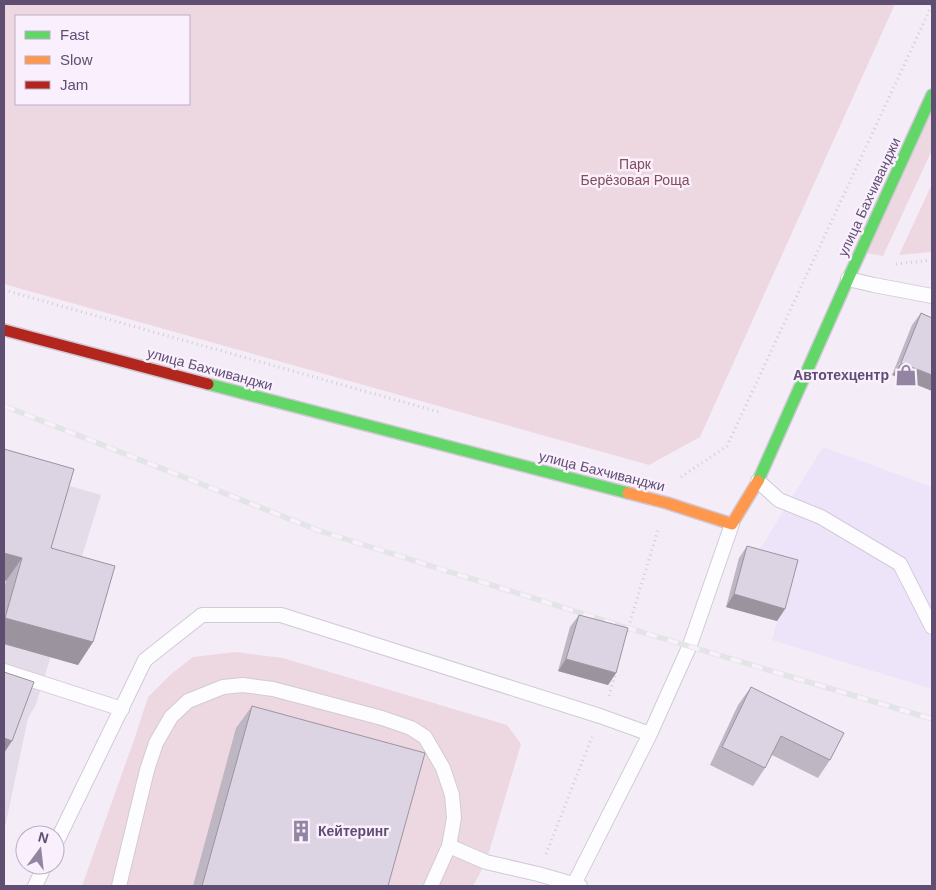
<svg xmlns="http://www.w3.org/2000/svg" width="936" height="890" font-family="Helvetica,sans-serif">
  <style>
    .commercial { fill: #eee4f9 }
    .industrial { fill: #e4dde9 }
    .green { fill: #edd8e2; fill-rule: evenodd }
    .lines { fill: none; stroke-linecap: round; stroke-linejoin: round }
    .lane-casing { stroke: #d2cad7; stroke-width: 16 }
    .fast-casing { stroke: #d0c8d5; stroke-width: 14 }
    .slow-casing { stroke: #d0c8d5; stroke-width: 14 }
    .jam-casing { stroke: #d0c8d5; stroke-width: 14 }
    .path { stroke: #d1ccd7; stroke-width: 3; stroke-dasharray: 1 4; stroke-linecap: butt }
    .lane { stroke: #fdfcfe; stroke-width: 14 }
    .fast { stroke: #63d668; stroke-width: 11 }
    .slow { stroke: #ff974d; stroke-width: 11 }
    .jam { stroke: #b3261e; stroke-width: 11 }
    .rail-casing { stroke: #e3e4e5; stroke-width: 5.5 }
    .rail { stroke: #f9effd; stroke-width: 4; stroke-dasharray: 11; stroke-linecap: butt }
    .wall { fill: #beb6c3 }
    .shaded-wall { fill: #9b949f }
    .building { fill: #ddd4e3; stroke: #9b949f }
    .labels { text-anchor: middle; stroke-width: 5; stroke-linejoin: round; paint-order: stroke }
    .park-label { font-size: 14px; fill: #824e57; stroke: #f9effd }
    .street-label { font-size: 14px; fill: #5f4e72; stroke: #f9effd }
    .poi-label { font-size: 14px; font-weight: bold; fill: #5f4e72; stroke: #f9effd; text-anchor: end }
  </style>
  <rect width="100%" height="100%" fill="#f4ecf7"/>
  <path class="commercial" d="M 823,447 L 932,487 L 932,689 L 772,640 L 790,573 L 752,562 Z"/>
  <path class="industrial" d="M 4,467 L 101,495 L 36,704 L 28,718 L 4,832 Z"/>
  <path class="green" d="M 4,4 L 895,4 L 700,437 L 649,465 L 4,284 ZM 189,16 L 189,104 L 16,104 L 16,16 Z
    M 932,98 L 932,150 L 883,256 L 860,252 Z
    M 932,184 L 932,252 L 899,255 Z
    M 235,652 L 283,658 L 507,725 L 521,744 L 486,862 L 473,886 L 82,886 L 135,737 L 148,697 L 171,674 L 193,657 Z"/>
  <g class="lines">
    <g class="lane-casing">
      <path id="lane" d="M 848,279 L 874,285 L 932,296
        M 758,481 L 779,500 L 821,517 L 900,564 L 932,627
        M 4,671 L 122,709
        M 55,845 L 145,660 L 202,615 L 281,615 L 600,716 L 650,734
        M 449,846 L 486,862 L 538,874 L 580,886
        M 35,886 L 45,865
        M 119,886 L 147,770 L 156,743 L 171,717 L 188,701 L 223,687 L 243,685 L 273,689 L 382,718 L 411,728 L 425,737 L 443,768 L 452,795 L 454,818 L 449,846 L 431,886
        M 573,886 L 650,734 L 690,645 L 732,524"/>
    </g>
    <g class="fast-casing">
      <path id="fast" d="M 208,384 L 628,493
        M 758,481 L 848,279 L 932,95"/>
    </g>
    <g class="slow-casing">
      <path id="slow" d="M 628,493 L 667,503 L 732,524 L 758,481"/>
    </g>
    <g class="jam-casing">
      <path id="jam" d="M 4,330 L 208,384"/>
    </g>
    <path class="path" d="M 896,264 L 932,260
      M 4,290 L 439,412
      M 681,477 L 727,446 L 932,5
      M 627,632 L 658,530
      M 609,696 L 616,671
      M 546,854 L 592,737"/>
    <use href="#lane" class="lane"/>
    <use href="#fast" class="fast"/>
    <use href="#slow" class="slow"/>
    <use href="#jam" class="jam"/>
    <g class="rail-casing">
      <path id="rail" d="M 4,406 L 320,531 L 628,628 L 932,719"/>
    </g>
    <use href="#rail" class="rail"/>
  </g>
  <path class="wall" d="M 921,313 L 932,318 L 892,375 L 912,325 Z
    M 74,469 L 51,548 L 93,642 L 78,665 L 4,644 L 4,590 L 6,581 Z
    M 747,546 L 785,609 L 777,621 L 726,607 L 739,558 Z
    M 579,615 L 616,673 L 608,685 L 558,671 L 570,627 Z
    M 751,687 L 830,760 L 818,778 L 772,755 L 765,768 L 753,786 L 710,765 L 738,705 Z
    M 252,706 L 388,886 L 193,886 L 236,728 Z"/>
  <path class="shaded-wall" d="M 901,363 L 932,375 L 932,391 L 892,375 Z
    M 4,553 L 22,558 L 6,581 L 4,580 Z
    M 734,594 L 785,609 L 777,621 L 726,607 Z
    M 5,618 L 93,642 L 78,665 L 4,644 L 4,619 Z
    M 566,659 L 616,673 L 608,685 L 558,671 Z
    M 4,738 L 12,741 L 4,753 Z"/>
  <path class="building" d="M 921,313 L 932,318 L 932,375 L 901,363 Z
    M 4,449 L 74,469 L 51,548 L 115,566 L 93,642 L 5,618 L 22,558 L 4,553 Z
    M 747,546 L 798,560 L 785,609 L 734,594 Z
    M 579,615 L 628,628 L 616,673 L 566,659 Z
    M 4,672 L 34,682 L 12,741 L 4,738 Z
    M 751,687 L 844,733 L 830,760 L 781,736 L 765,768 L 722,747 Z
    M 252,706 L 425,753 L 388,886 L 202,886 Z"/>
  <defs>
    <g id="shop-bare" transform="scale(1.725)"><path d="M-5-2.5h2.3a2.7 3.5 0 0 1 5.4 0H5L5.5 6h-11ZM-1.5-2.5h3a1.5 2.3 0 0 0-3 0Z" fill="#9385a1" stroke="#f9effd" stroke-width="2.5" paint-order="stroke"/></g>
    <g id="building-bare" transform="scale(1.725)"><path d="M-4-6H4V6H1V3H-1V6H-4ZM-2.5-4.3h1.7v1.8h-1.7ZM.8-4.3h1.7v1.8H.8ZM-2.5-1h1.7V.8h-1.7ZM.8-1h1.7V.8H.8Z" fill="#9385a1" stroke="#f9effd" stroke-width="2.5" paint-order="stroke"/></g>
  </defs>
  <g fill-rule="evenodd">
    <use href="#shop-bare" x="906" y="375"/>
    <use href="#building-bare" x="301" y="831"/>
  </g>
  <g class="labels">
    <g class="park-label">
      <text x="635" y="169">Парк<tspan x="635" dy="16">Берёзовая Роща</tspan></text>
    </g>
    <g class="street-label">
      <text transform="translate(869 197) rotate(-65)" y="5">улица Бахчиванджи</text>
      <text transform="translate(210 369) rotate(15)" y="5">улица Бахчиванджи</text>
      <text transform="translate(602 471) rotate(14)" y="5">улица Бахчиванджи</text>
    </g>
    <g class="poi-label">
      <text x="889" y="380">Автотехцентр</text>
      <text x="318" y="836" text-anchor="start">Кейтеринг</text>
    </g>
  </g>
  <rect width="936" height="890" fill="none" stroke="#5f4e72" stroke-width="10"/>
  <rect x="15" y="15" width="175" height="90" fill="#f9effd" stroke="#bbafc5"/>
  <rect x="25" y="31" width="25" height="8" fill="#63d668" stroke="#bbafc5"/>
  <text x="60" y="40" font-size="15" fill="#5f4e72">Fast</text>
  <rect x="25" y="56" width="25" height="8" fill="#ff974d" stroke="#bbafc5"/>
  <text x="60" y="65" font-size="15" fill="#5f4e72">Slow</text>
  <rect x="25" y="81" width="25" height="8" fill="#b3261e" stroke="#bbafc5"/>
  <text x="60" y="90" font-size="15" fill="#5f4e72">Jam</text>
  <g transform="translate(40 850) rotate(15)"><circle r="24" fill="#f9effd" stroke="#bbafc5"/>
  <path d="M0-4L9 19L0 12L-9 19Z" fill="#9385a1"/>
  <text y="-8" font-size="14" font-weight="bold" text-anchor="middle" fill="#5f4e72">N</text>
  </g>
</svg>
